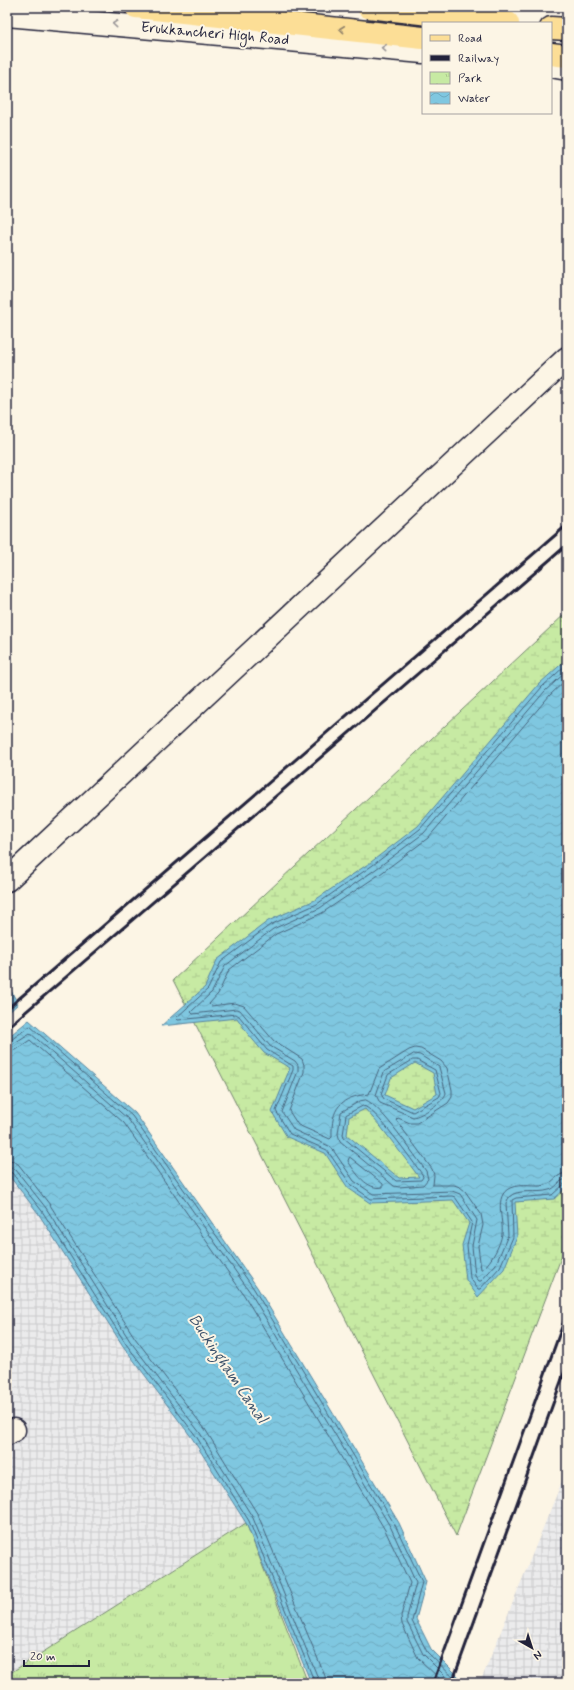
<svg xmlns="http://www.w3.org/2000/svg" width="574" height="1690" font-family="Mynerve,sans-serif">
  <style>
    .industrial { fill: url(#industrial-grid) }
    .wetland { fill: url(#wetland-marsh); stroke: #74866f }
    .park { fill: url(#park-tufts); stroke: #74866f }
    .water { fill: url(#water-waves); stroke: #5a859e; fill-rule: evenodd }
    .lines { fill: none; stroke-linecap: round; stroke-linejoin: round }
    .shore { stroke: #47647d; stroke-width: 1 }
    .minor-casing { stroke: #22223b; stroke-width: 25 }
    .major-casing { stroke: #22223b; stroke-width: 25 }
    .minor { stroke: #fcf5e5; stroke-width: 22 }
    .major { stroke: #fcde96; stroke-width: 22 }
    .rail { stroke: #22223b; stroke-width: 3 }
    .major-bridge-casing { stroke: #22223b; stroke-width: 25; stroke-linecap: butt }
    .major-bridge { stroke: #fcde96; stroke-width: 22 }
    .oneway { stroke: #9a9698 }
    .oneway2 { stroke: #8f8068 }
    .labels { text-anchor: middle; stroke-width: 4; stroke-linejoin: round; paint-order: stroke }
    .street-label { font-size: 15px; fill: #22223b; stroke: #fcf5e5 }
    .water-label { font-size: 16px; font-style: italic; fill: #3e546d; stroke: #fcf5e5 }
  </style>
  <defs>
    <pattern id="industrial-grid" width="8" height="8" patternUnits="userSpaceOnUse"><rect width="8" height="8" fill="#ebebec"/><path d="M0 4h8M4 0v8" fill="none" stroke="#c9c9cb"/></pattern>
    <pattern id="wetland-marsh" width="20" height="14" patternUnits="userSpaceOnUse"><rect width="20" height="14" fill="#c7eaa3"/><path d="M1 5h8M5 5V1M11 12h8M15 12V8" fill="none" stroke="#abc88d"/></pattern>
    <pattern id="park-tufts" width="24" height="20" patternUnits="userSpaceOnUse"><rect width="24" height="20" fill="#c7eaa3"/><path d="M3 7l-1-3M5 7V3M7 7l1-3M15 17l-1-3M17 17v-4M19 17l1-3" fill="none" stroke="#abc88d"/></pattern>
    <pattern id="water-waves" width="16" height="10" patternUnits="userSpaceOnUse"><rect width="16" height="10" fill="#7fc7e0"/><path d="M0 5q4-4 8 0t8 0" fill="none" stroke="#6dabc1"/></pattern>
  </defs>
  <rect width="100%" height="100%" fill="#fcf5e5"/>
  <filter id="ink" filterUnits="userSpaceOnUse"><feTurbulence type="fractalNoise" baseFrequency=".025" numOctaves="2"/><feDisplacementMap in="SourceGraphic" scale="8" xChannelSelector="R" yChannelSelector="G"/><feConvolveMatrix kernelMatrix="1 2 1 2 8 2 1 2 1" color-interpolation-filters="sRGB"/></filter>
  <g filter="url(#ink)">
    <path class="industrial" d="M 7,1173 L 38,1213 L 123,1346 L 192,1438 L 246,1523 L 7,1675 Z
      M 567,1469 L 567,1683 L 480,1683 Z"/>
    <path class="wetland" d="M 567,612 L 567,1242 L 456,1536 L 173,980 Z"/>
    <path class="park" d="M 246,1523 L 308,1683 L 7,1683 L 7,1675 Z"/>
    <path class="water" d="M 567,659 L 567,1187 L 554,1199 L 515,1202 L 517,1237 L 504,1269 L 478,1297 L 466,1280 L 462,1245 L 469,1223 L 453,1200 L 370,1203 L 348,1188 L 325,1153 L 287,1137 L 272,1112 L 290,1068 L 264,1053 L 248,1034 L 237,1018 L 161,1026 L 205,987 L 217,960 L 268,921 L 315,900 L 371,862 L 418,826 L 539,684 ZM 415,1063 L 433,1073 L 437,1094 L 413,1108 L 385,1095 L 391,1078 ZM 365,1109 L 381,1127 L 419,1177 L 399,1178 L 347,1135 L 349,1117 Z
      M 7,983 L 18,1004 L 7,1014 Z
      M 29,1020 L 135,1113 L 257,1287 L 399,1523 L 426,1582 L 416,1619 L 431,1649 L 465,1683 L 311,1683 L 246,1523 L 192,1438 L 123,1346 L 38,1213 L 7,1173 L 7,1038 Z"/>
    <g class="lines">
      <path class="shore" d="M 567,664 L 542,687 L 420,829 L 373,865 L 317,904 L 270,925 L 221,962 L 208,989 L 176,1018 L 178,1020 L 236,1014 L 239,1016 L 267,1050 L 293,1066 L 293,1070 L 276,1111 L 290,1134 L 327,1150 L 351,1185 L 371,1199 L 452,1196 L 455,1197 L 472,1222 L 467,1245 L 470,1278 L 478,1289 L 480,1289 L 500,1267 L 513,1237 L 512,1200 L 516,1198 L 552,1195 L 563,1185 L 567,1184
        M 567,671 L 545,691 L 424,833 L 376,869 L 320,908 L 273,929 L 225,966 L 212,992 L 191,1012 L 193,1014 L 236,1009 L 240,1010 L 270,1046 L 295,1061 L 298,1065 L 298,1071 L 282,1112 L 294,1130 L 331,1147 L 354,1181 L 373,1194 L 452,1191 L 460,1194 L 477,1220 L 472,1246 L 475,1276 L 479,1281 L 481,1281 L 496,1264 L 508,1235 L 506,1203 L 509,1197 C 518,1188 537,1194 549,1190 C 556,1189 558,1180 567,1179
        M 567,679 L 550,695 L 428,838 L 380,874 L 322,913 L 276,934 L 229,970 L 218,994 L 209,1004 L 211,1006 L 235,1003 L 244,1006 L 274,1041 L 302,1059 L 304,1065 L 304,1072 L 289,1111 L 298,1125 L 330,1139 L 332,1137 C 331,1108 340,1097 369,1094 L 379,1069 L 409,1050 L 415,1048 L 421,1049 L 441,1061 L 447,1068 L 452,1090 L 452,1097 L 448,1103 L 417,1123 L 410,1123 L 398,1118 L 396,1120 L 432,1169 L 434,1175 L 433,1185 L 454,1185 L 460,1187 L 465,1191 L 481,1214 L 483,1225 L 478,1246 L 481,1269 L 483,1269 C 492,1260 500,1246 502,1234 C 504,1220 493,1196 510,1188 C 521,1183 535,1188 546,1185 C 554,1182 556,1174 567,1173
        M 7,1041 L 11,1040 L 30,1026 L 132,1116 L 254,1289 L 395,1525 L 422,1582 L 412,1621 L 427,1652 L 459,1683
        M 7,1046 L 13,1044 L 30,1033 L 128,1119 L 250,1292 L 391,1528 L 416,1583 L 407,1617 L 407,1622 L 423,1654 L 452,1683
        M 7,1052 L 15,1050 L 30,1040 L 124,1123 L 244,1295 L 385,1530 L 410,1583 L 401,1616 L 402,1624 L 418,1658 L 444,1683
        M 414,1054 L 420,1055 L 439,1067 L 446,1093 C 444,1102 421,1116 413,1117 L 380,1103 L 376,1095 L 384,1072 Z
        M 413,1060 L 417,1060 L 435,1070 L 441,1093 L 439,1097 L 413,1112 L 384,1099 L 381,1094 L 388,1075 Z
        M 366,1100 C 381,1106 415,1156 426,1171 L 428,1179 L 423,1185 L 399,1187 L 394,1186 L 340,1141 L 338,1134 L 341,1112 L 360,1101 Z
        M 363,1106 C 374,1106 413,1162 422,1174 L 423,1177 L 421,1180 L 396,1181 L 344,1138 L 343,1135 L 346,1115 Z
        M 351,1158 L 383,1184 L 383,1187 C 367,1191 355,1172 348,1161 L 349,1158 Z
        M 7,1160 L 14,1161 L 19,1165 L 50,1205 L 135,1338 L 205,1429 L 258,1515 L 325,1676 L 326,1683
        M 7,1166 L 16,1170 L 46,1208 L 130,1341 L 200,1433 L 253,1518 L 320,1683
        M 7,1171 L 12,1173 L 42,1211 L 126,1344 L 196,1436 L 249,1521 L 315,1683"/>
      <g class="minor-casing">
        <path id="minor" d="M 7,15 L 423,52
          M 551,66 L 567,69
          M 7,880 L 567,358
          M 7,1434 L 14,1430"/>
      </g>
      <g class="major-casing">
        <path id="major" d="M 136,7 L 423,38
          M 551,28 L 567,29
          M 551,54 L 567,56"/>
      </g>
      <use href="#minor" class="minor"/>
      <use href="#major" class="major"/>
      <path class="rail" d="M 7,1009 L 567,525
        M 7,1028 L 567,545
        M 433,1683 L 567,1313
        M 452,1683 L 567,1365"/>
      <g class="major-bridge-casing">
        <path id="major-bridge" d="M 368,7 L 508,23"/>
      </g>
      <use href="#major-bridge" class="major-bridge"/>
    </g>
    <defs><path id="oneway-chevron" d="M-2-3.5L2.5 0L-2 3.5" fill="none" stroke-width="1.6" stroke-linecap="round" stroke-linejoin="round"/></defs>
    <g class="oneway">
      <use href="#oneway-chevron" transform="translate(115 24) rotate(-175)"/>
      <use href="#oneway-chevron" transform="translate(384 48) rotate(-175)"/>
    </g>
    <use class="oneway2" href="#oneway-chevron" transform="translate(342 29) rotate(-174)"/>
  </g>
  <g class="labels">
    <g class="street-label">
      <text transform="translate(215 33) rotate(5)" y="5">Erukkancheri High Road</text>
    </g>
    <g class="water-label">
      <text transform="translate(229 1368) rotate(56)" y="6">Buckingham Canal</text>
    </g>
  </g>
  <rect width="574" height="1690" fill="none" stroke="#fcf5e5" stroke-width="24"/>
  <rect x="12" y="12" width="550" height="1666" fill="none" stroke="#22223b" stroke-width="1.5" filter="url(#ink)"/>
  <rect x="422" y="22" width="130" height="92" fill="#fcf5e5" stroke="#a5a1a1"/>
  <rect x="430" y="35" width="20" height="6" fill="#fcde96" stroke="#a5a1a1"/>
  <text x="458" y="42" font-size="12" fill="#22223b">Road</text>
  <rect x="430" y="55" width="20" height="6" fill="#22223b" stroke="#a5a1a1"/>
  <text x="458" y="62" font-size="12" fill="#22223b">Railway</text>
  <rect x="430" y="72" width="20" height="12" fill="url(#park-tufts)" stroke="#a5a1a1"/>
  <text x="458" y="82" font-size="12" fill="#22223b">Park</text>
  <rect x="430" y="92" width="20" height="12" fill="url(#water-waves)" stroke="#a5a1a1"/>
  <text x="458" y="102" font-size="12" fill="#22223b">Water</text>
  <g transform="translate(532 1648) rotate(141)" stroke="#fcf5e5" stroke-width="3" paint-order="stroke">
  <path d="M0-3L7 15L0 10L-7 15Z" fill="#22223b"/>
  <text y="-6" font-size="11" font-weight="bold" text-anchor="middle" fill="#22223b">N</text>
  </g>
  <path d="M24 1660v6h65v-6" fill="none" stroke="#22223b" stroke-width="2"/>
  <text x="30" y="1660" font-size="12" fill="#22223b" stroke="#fcf5e5" stroke-width="3" paint-order="stroke">20 m</text>
</svg>
